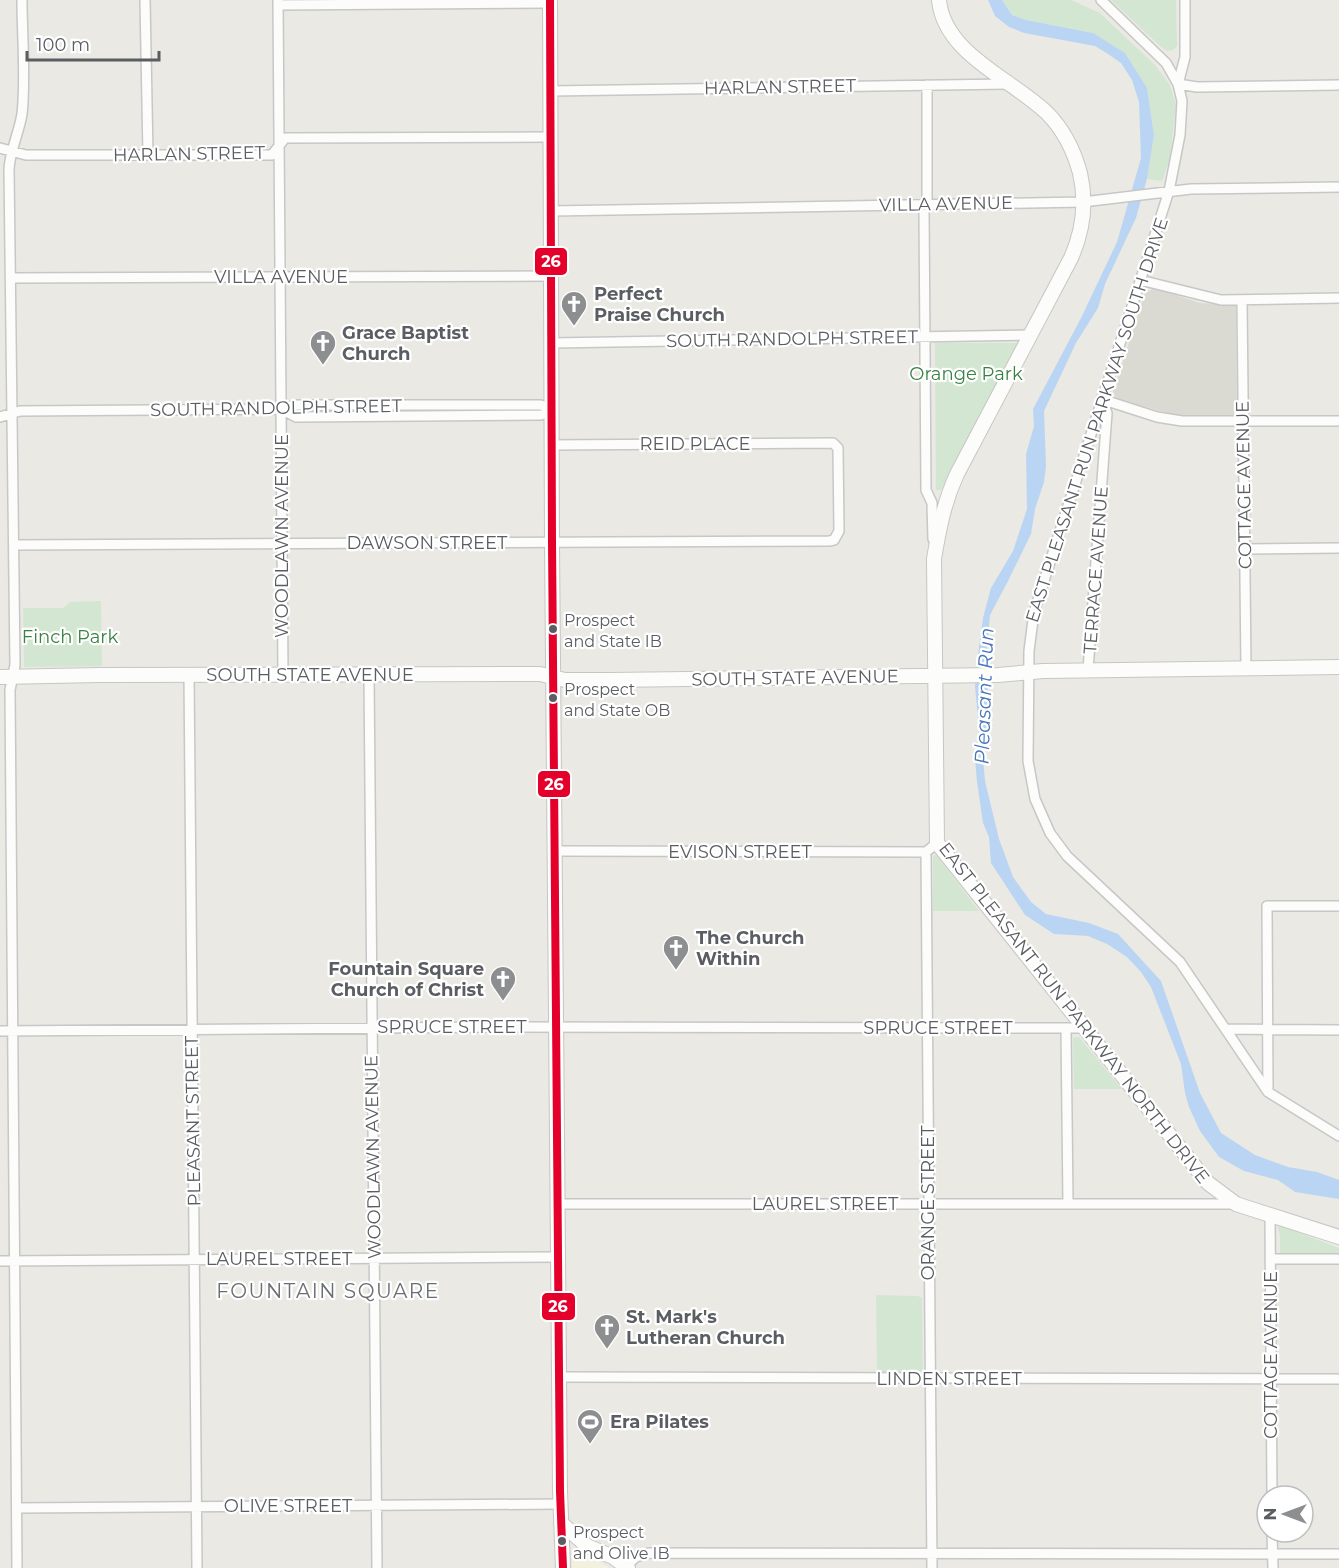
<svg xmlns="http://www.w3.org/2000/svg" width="1339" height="1568" font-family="Montserrat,sans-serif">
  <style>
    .commercial { fill: #f3f0dd }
    .education { fill: #dad9d2 }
    .green { fill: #d3e6d2 }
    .water { fill: #bad5f3 }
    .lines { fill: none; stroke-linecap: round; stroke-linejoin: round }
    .street-casing { stroke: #c7c7c7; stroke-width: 12 }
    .secondary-casing { stroke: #c6c6c4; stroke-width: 16 }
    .street { stroke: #fcfcfb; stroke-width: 9 }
    .secondary { stroke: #fcfcfb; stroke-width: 14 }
    .bus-1-casing { stroke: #fff; stroke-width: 12 }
    .bus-1 { stroke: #e4002b; stroke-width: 8 }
    .bus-dot { fill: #5a5d62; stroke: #fff; stroke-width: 2 }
    .labels { text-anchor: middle; stroke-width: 4.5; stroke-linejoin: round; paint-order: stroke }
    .bus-label { font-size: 16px; fill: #5a5d62; stroke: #fff; text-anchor: start }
    .street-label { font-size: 18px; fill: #5a5d62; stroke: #fff }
    .poi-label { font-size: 18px; font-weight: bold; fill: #5a5d62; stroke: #fff; text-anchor: start }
    .park-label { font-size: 18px; fill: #3a8243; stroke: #fff }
    .water-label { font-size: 20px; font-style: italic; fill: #4977bb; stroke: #fff }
    .neighbourhood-label { font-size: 20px; letter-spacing: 1.5px; fill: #6b6f74; stroke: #fff }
    .line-badge { stroke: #fff; stroke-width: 2 }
    .badge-label { font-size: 16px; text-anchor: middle; font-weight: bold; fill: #fff }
  </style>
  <rect width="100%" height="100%" fill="#eae9e4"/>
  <path class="commercial" d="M 572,1551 L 579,1551 L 610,1568 L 572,1568 Z"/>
  <path class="education" d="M 1155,288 L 1200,303 L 1236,305 L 1237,417 L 1184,418 L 1116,398 L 1113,392 L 1145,293 Z"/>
  <path class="green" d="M 1002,0 L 1071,0 L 1100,13 L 1155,65 L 1170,85 L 1176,105 L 1170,158 L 1162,181 L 1147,179 L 1154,135 L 1147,88 L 1093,33 L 1026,20 L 1012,15 Z
    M 1111,0 L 1176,0 L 1177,46 L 1173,50 L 1167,51 L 1160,46 Z
    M 935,343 L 1018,343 L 941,490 L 936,490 Z
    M 101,601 L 102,666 L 24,667 L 23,608 L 63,608 L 70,602 Z
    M 935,855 L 937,856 L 979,911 L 933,911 L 933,857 Z
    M 1076,1037 L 1079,1037 L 1122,1089 L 1074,1089 L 1073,1038 Z
    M 1277,1224 L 1339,1248 L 1339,1256 L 1280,1255 L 1280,1235 Z
    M 876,1295 L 918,1296 L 922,1298 L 923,1372 L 877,1372 Z"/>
  <path class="water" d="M 988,0 L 1002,0 L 1012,15 L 1026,20 L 1093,33 L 1125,53 L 1147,88 L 1154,135 L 1147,179 L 1136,218 L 1105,284 L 1098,308 L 1076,343 L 1044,411 L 1046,467 L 1044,482 L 1035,509 L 1031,534 L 1007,583 L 990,615 L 986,664 L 989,707 L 983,758 L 985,781 L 999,839 L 1013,877 L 1031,902 L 1046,914 L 1089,923 L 1118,934 L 1161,981 L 1200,1093 L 1221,1133 L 1255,1155 L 1288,1167 L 1317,1172 L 1339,1180 L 1339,1199 L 1295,1192 L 1278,1180 L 1244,1171 L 1219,1157 L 1200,1131 L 1189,1107 L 1185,1093 L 1181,1064 L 1151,987 L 1141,972 L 1127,957 L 1107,944 L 1088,936 L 1054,934 L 1025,915 L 991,863 L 989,837 L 983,823 L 977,782 L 975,759 L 979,730 L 975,686 L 977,662 L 983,618 L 991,588 L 1013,551 L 1027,509 L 1026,454 L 1034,426 L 1033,409 L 1081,318 L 1117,242 L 1141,158 L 1139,102 L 1132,80 L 1121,63 L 1108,54 L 1095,46 L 1024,33 L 1009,27 L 995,16 Z"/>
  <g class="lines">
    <g class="street-casing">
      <path id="street" d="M 145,0 L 148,155
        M 278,0 L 283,674
        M 1101,0 L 1166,63 L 1178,84 L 1182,101 L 1180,135 L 1169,191 L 1034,612 L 1029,651 L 1028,761 L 1035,799 L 1050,833 L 1067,856 L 1180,962 L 1268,1092 L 1339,1136
        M 278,5 L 550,3
        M 1178,84 L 1197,87 L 1339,85
        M 1178,84 L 1185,57 L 1185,0
        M 927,85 L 927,200 L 924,210 L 926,490 L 932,503 L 933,539
        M 551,91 L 1007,84
        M 0,148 L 26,155 L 272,155 L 285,138 L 551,137
        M 551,211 L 1083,202 L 1191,189 L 1339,187
        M 11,278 L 552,276
        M 1140,280 L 1221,300 L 1339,298
        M 1242,301 L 1246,668
        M 552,343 L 1031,335
        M 1101,399 L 1157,417 L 1182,421 L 1339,421
        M 281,409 L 296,417 L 541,415 L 552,410
        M 0,417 L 20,411 L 281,409 L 296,405 L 541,405 L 552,410
        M 14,545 L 829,541 L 834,540 L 839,531 L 838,448 L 833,443 L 552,445
        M 1244,549 L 1339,548
        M 1088,670 L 1107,413 L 1101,399
        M 189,675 L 197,1568
        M 369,675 L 377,1568
        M 555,851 L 926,852
        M 1066,1029 L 1068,1203
        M 1227,1029 L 1339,1030
        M 0,1031 L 495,1027 L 1085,1028
        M 1268,1092 L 1267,906 L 1339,906
        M 558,1204 L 1236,1204
        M 1270,1215 L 1272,1496
        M 1270,1259 L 1339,1259
        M 0,1261 L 558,1257
        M 559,1377 L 1339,1379
        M 17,1508 L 560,1504
        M 1272,1532 L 1273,1568
        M 626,1566 L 636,1557 L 649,1553 L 1339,1554
        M 17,1568 L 10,690 L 15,665 L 9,169 C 10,150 19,133 22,114 C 26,79 22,36 22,0
        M 932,1568 L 926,852 L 937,843"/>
    </g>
    <g class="secondary-casing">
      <path id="secondary" d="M 550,0 L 552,542 L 560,1491 L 563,1568
        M 939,0 C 944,54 1012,79 1047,113 C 1064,130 1074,151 1080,173 C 1087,203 1083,231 1071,258 L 957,474 C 944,502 939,529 934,559 L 937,843 L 1208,1183 L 1236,1204 L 1339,1237
        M 0,677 L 99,675 L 540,674 L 565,680 L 610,680 L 998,675 L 1043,671 L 1339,667
        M 561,1523 L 587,1546 L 613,1557 L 628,1568"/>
    </g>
    <use href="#street" class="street"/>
    <use href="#secondary" class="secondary"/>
    <g class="bus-1-casing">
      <path id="bus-1" d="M 550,0 L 552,542 L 560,1491 L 563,1568"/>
    </g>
    <use href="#bus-1" class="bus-1"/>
  </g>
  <defs>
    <g id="church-pin" transform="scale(1.35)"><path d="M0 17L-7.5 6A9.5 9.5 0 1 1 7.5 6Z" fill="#8c8e90" stroke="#fff"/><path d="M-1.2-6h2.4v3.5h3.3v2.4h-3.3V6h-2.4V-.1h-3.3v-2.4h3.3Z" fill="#fff"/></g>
    <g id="stadium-pin" transform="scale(1.35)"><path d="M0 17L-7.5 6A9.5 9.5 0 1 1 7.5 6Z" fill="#8c8e90" stroke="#fff"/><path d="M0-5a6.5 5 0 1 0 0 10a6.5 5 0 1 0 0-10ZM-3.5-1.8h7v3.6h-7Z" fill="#fff"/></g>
  </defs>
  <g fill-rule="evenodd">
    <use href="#church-pin" x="574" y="304"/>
    <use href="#church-pin" x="323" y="343"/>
    <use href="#church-pin" x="676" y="948"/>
    <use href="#church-pin" x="503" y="979"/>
    <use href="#church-pin" x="607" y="1327"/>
    <use href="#stadium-pin" x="590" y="1422"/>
  </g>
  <g class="bus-dot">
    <circle cx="553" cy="629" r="5"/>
    <circle cx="553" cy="698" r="5"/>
    <circle cx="562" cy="1541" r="5"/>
  </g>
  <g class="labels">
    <g class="bus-label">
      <text x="564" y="626">Prospect<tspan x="564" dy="21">and State IB</tspan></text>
      <text x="564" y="695">Prospect<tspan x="564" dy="21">and State OB</tspan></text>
      <text x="573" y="1538">Prospect<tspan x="573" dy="21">and Olive IB</tspan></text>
    </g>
    <g class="street-label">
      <text transform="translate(780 87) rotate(-1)" y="6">HARLAN STREET</text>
      <text transform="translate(189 154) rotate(-1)" y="6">HARLAN STREET</text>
      <text transform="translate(946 204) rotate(-1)" y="6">VILLA AVENUE</text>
      <text x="281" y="283">VILLA AVENUE</text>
      <text transform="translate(792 339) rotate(-1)" y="6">SOUTH RANDOLPH STREET</text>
      <text transform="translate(276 408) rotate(-1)" y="6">SOUTH RANDOLPH STREET</text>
      <text transform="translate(1097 420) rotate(-72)" y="6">EAST PLEASANT RUN PARKWAY SOUTH DRIVE</text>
      <text x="695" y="450">REID PLACE</text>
      <text transform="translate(1244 485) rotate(-91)" y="6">COTTAGE AVENUE</text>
      <text transform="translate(282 536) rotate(-90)" y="6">WOODLAWN AVENUE</text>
      <text x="427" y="549">DAWSON STREET</text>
      <text transform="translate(1096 570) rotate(-86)" y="6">TERRACE AVENUE</text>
      <text x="310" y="681">SOUTH STATE AVENUE</text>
      <text transform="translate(795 678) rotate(-1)" y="6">SOUTH STATE AVENUE</text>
      <text x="740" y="858">EVISON STREET</text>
      <text transform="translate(1074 1013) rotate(52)" y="6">EAST PLEASANT RUN PARKWAY NORTH DRIVE</text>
      <text x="452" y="1033">SPRUCE STREET</text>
      <text x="938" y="1034">SPRUCE STREET</text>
      <text transform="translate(193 1121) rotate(-91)" y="6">PLEASANT STREET</text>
      <text transform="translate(373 1157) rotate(-91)" y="6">WOODLAWN AVENUE</text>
      <text transform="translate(928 1203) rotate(-90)" y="6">ORANGE STREET</text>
      <text x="825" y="1210">LAUREL STREET</text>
      <text x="279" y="1265">LAUREL STREET</text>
      <text transform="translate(1271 1355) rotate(-90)" y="6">COTTAGE AVENUE</text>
      <text x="949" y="1385">LINDEN STREET</text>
      <text x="288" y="1512">OLIVE STREET</text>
    </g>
    <g class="poi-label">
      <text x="594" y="300">Perfect<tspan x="594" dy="21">Praise Church</tspan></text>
      <text x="342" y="339">Grace Baptist<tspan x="342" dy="21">Church</tspan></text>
      <text x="696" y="944">The Church<tspan x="696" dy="21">Within</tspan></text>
      <text x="484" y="975" text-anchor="end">Fountain Square<tspan x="484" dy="21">Church of Christ</tspan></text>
      <text x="626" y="1323">St. Mark's<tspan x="626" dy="21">Lutheran Church</tspan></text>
      <text x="610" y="1428">Era Pilates</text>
    </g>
    <g class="park-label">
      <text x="966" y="380">Orange Park</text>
      <text x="70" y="643">Finch Park</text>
    </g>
    <g class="water-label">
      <text transform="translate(984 696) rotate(-88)" y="7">Pleasant Run</text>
    </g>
    <g class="neighbourhood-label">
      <text x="328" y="1298">FOUNTAIN SQUARE</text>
    </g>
  </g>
  <g class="line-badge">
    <rect x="534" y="247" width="34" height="29" rx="6" fill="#e4002b"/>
    <rect x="537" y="770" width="34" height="28" rx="6" fill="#e4002b"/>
    <rect x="541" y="1292" width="35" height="29" rx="6" fill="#e4002b"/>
  </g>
  <g class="badge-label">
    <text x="551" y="267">26</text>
    <text x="554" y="790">26</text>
    <text x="558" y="1312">26</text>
  </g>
  <g transform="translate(1285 1514) rotate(270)"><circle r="28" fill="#ffffff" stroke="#bdbec0" stroke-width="1.5"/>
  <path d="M0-4.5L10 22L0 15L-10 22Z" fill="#8c8e90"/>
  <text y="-9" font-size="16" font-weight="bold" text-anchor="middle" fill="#5a5d62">N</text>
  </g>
  <path d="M27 51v9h132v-9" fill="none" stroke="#5a5d62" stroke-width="3"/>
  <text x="36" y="51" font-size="18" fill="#5a5d62" stroke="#ffffff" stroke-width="4.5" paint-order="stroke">100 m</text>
</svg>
